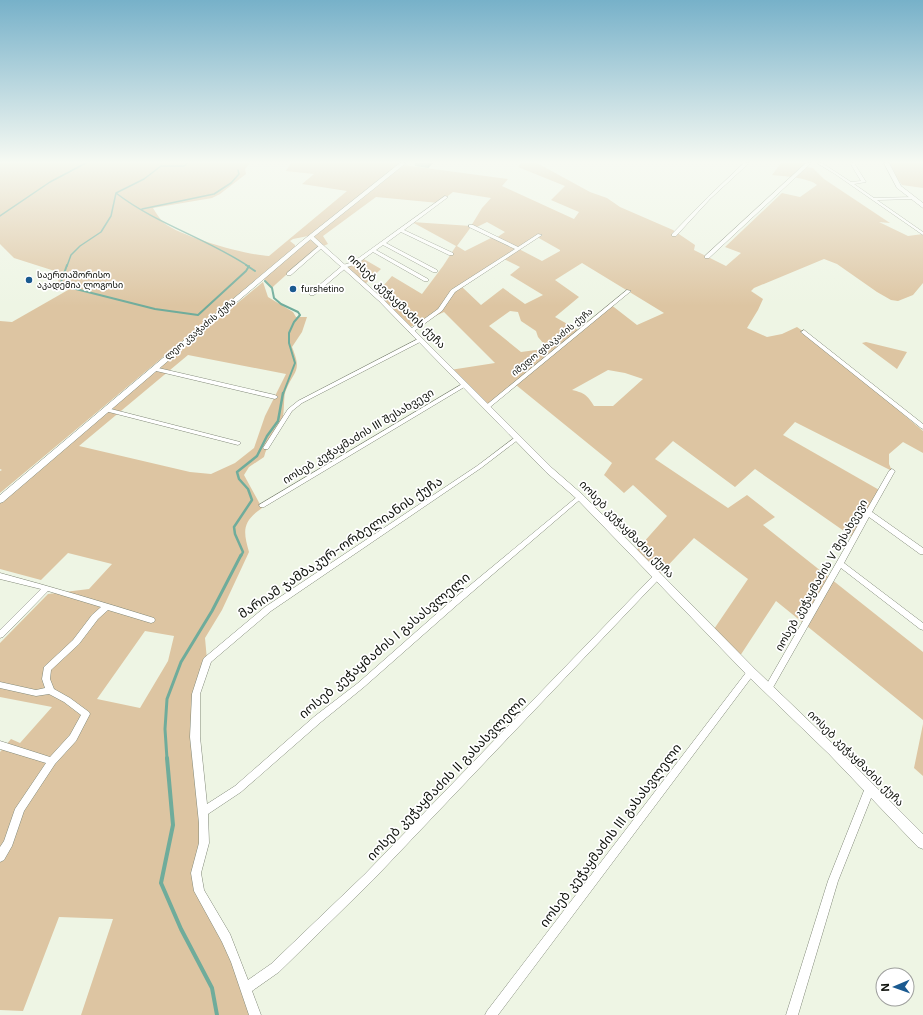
<svg xmlns="http://www.w3.org/2000/svg" width="923" height="1015" font-family="Inter,'Noto Sans Georgian',sans-serif">
  <style>
    .green { fill: #ddc5a2; fill-rule: evenodd }
    .lines { fill: none; stroke-linecap: round; stroke-linejoin: round }
    .stream-far4 { stroke: #6fac9b; stroke-width: 1.5 }
    .stream-far3 { stroke: #6fac9b; stroke-width: 2 }
    .stream-far2 { stroke: #6fac9b; stroke-width: 2.5 }
    .stream-far1 { stroke: #6fac9b; stroke-width: 3 }
    .stream { stroke: #6fac9b; stroke-width: 4 }
    .minor-casing { stroke: #828979; stroke-width: 1 }
    .tertiary-casing { stroke: #828979; stroke-width: 1 }
    .secondary-casing { stroke: #828979; stroke-width: 1 }
    .minor { fill: #fff; fill-rule: evenodd }
    .tertiary { fill: #fff; fill-rule: evenodd }
    .secondary { fill: #fff; fill-rule: evenodd }
    .wall { fill: #8ab193 }
    .shaded-wall { fill: #719078 }
    .poi-dot { fill: #1a5a90; stroke: #fff; stroke-width: 1.5 }
    .labels { text-anchor: middle; stroke-width: 3.5; stroke-linejoin: round; paint-order: stroke }
    .far-poi-label { font-size: 9px; fill: #0d100a; stroke: #fff; text-anchor: start }
    .far-street-label { font-size: 9px; fill: #0d100a; stroke: #fff }
    .street-label { font-size: 11px; fill: #0d100a; stroke: #fff }
    .near-street-label { font-size: 13px; fill: #0d100a; stroke: #fff }
  </style>
  <rect width="100%" height="100%" fill="#eef5e4"/>
  <path class="green" d="M 0,163 L 250,163 L 245,169 L 246,174 L 220,194 L 212,198 L 153,208 C 156,213 160,219 164,223 C 182,237 246,255 269,256 L 347,191 L 302,184 L 314,174 L 286,171 L 291,163 L 402,163 L 308,236 L 293,239 L 290,241 L 295,245 L 295,247 L 0,493 L 0,471 L 2,470 L 0,469 L 0,321 L 12,322 L 68,290 L 56,287 L 61,273 L 14,258 L 0,244 Z
    M 521,163 L 537,163 L 590,192 L 607,198 L 620,207 L 673,230 L 695,245 L 694,250 L 726,266 L 741,253 L 725,247 L 782,193 L 800,197 L 817,185 C 810,178 783,176 772,175 L 781,163 L 808,163 L 806,167 L 813,168 L 824,179 L 890,223 L 879,222 L 908,236 L 923,234 L 923,283 L 913,295 L 898,301 L 891,300 L 877,292 L 837,264 L 824,259 L 754,288 L 751,291 L 763,299 L 758,310 L 747,328 L 767,337 L 782,334 L 797,327 L 822,345 L 923,431 L 923,453 L 903,442 L 889,454 L 889,464 L 892,471 L 795,422 L 783,435 L 881,491 L 854,538 L 755,469 L 735,487 L 673,441 L 655,459 L 728,508 L 747,495 L 775,517 L 763,525 L 923,652 L 923,720 L 776,601 L 738,659 L 712,632 L 748,579 L 694,538 L 657,577 L 634,553 L 667,516 L 633,485 L 624,493 L 604,475 L 612,463 L 516,385 L 487,407 L 450,370 L 495,363 L 444,312 L 408,328 L 375,295 L 392,276 L 422,294 L 443,266 L 456,246 L 412,222 L 471,226 L 482,208 L 491,198 L 453,192 L 439,203 L 376,197 L 323,236 L 328,244 C 315,249 283,277 272,288 L 262,277 L 403,165 L 508,179 L 502,186 L 574,219 L 579,212 L 551,200 L 565,186 L 518,167 ZM 487,222 L 505,232 L 496,238 L 493,237 L 465,251 L 457,246 L 471,227 L 475,228 ZM 537,237 L 560,250 L 560,251 L 542,261 L 519,249 ZM 504,259 L 520,267 L 510,275 L 543,295 L 525,304 L 503,288 L 481,305 L 461,286 ZM 582,263 L 664,313 L 637,325 L 610,304 L 578,330 L 555,317 L 579,297 L 555,280 ZM 510,311 L 518,312 L 521,321 L 536,331 L 538,337 L 544,344 L 546,351 L 536,350 L 521,352 L 489,326 ZM 608,370 L 625,373 L 643,379 L 613,406 L 594,406 C 587,395 585,393 572,390 Z
    M 888,163 L 923,163 L 923,188 L 902,185 L 894,174 Z
    M 362,258 L 381,269 L 364,285 L 345,266 Z
    M 263,282 L 268,297 L 293,312 L 296,317 L 307,317 L 302,332 L 292,347 C 302,372 295,369 286,390 C 283,396 285,412 282,421 C 277,434 267,444 264,457 L 249,467 L 244,475 L 262,508 C 242,522 243,531 249,552 L 222,610 L 205,638 L 207,660 L 196,694 L 204,823 L 196,873 L 255,1015 L 81,1015 L 113,919 L 59,917 L 23,1011 L 0,1010 L 0,752 L 11,739 L 20,743 L 52,707 L 0,697 L 0,643 L 48,594 L 89,589 L 112,564 L 68,553 L 41,580 L 0,569 L 0,503 L 109,409 ZM 188,355 L 286,374 L 265,416 L 254,448 L 235,463 L 211,474 L 190,472 L 79,446 ZM 145,631 L 174,636 L 168,661 L 140,708 L 97,699 Z
    M 866,342 L 907,352 L 897,369 L 862,343 Z
    M 923,724 L 923,776 L 914,768 Z"/>
  <g class="lines">
    <path class="stream-far4" d="M 116,193 C 156,224 206,238 248,266
      M 116,193 L 144,179 L 161,166 L 184,166 L 188,163
      M 142,209 L 214,194 L 231,183 L 239,174 L 238,170
      M 0,216 L 50,182 L 86,163
      M 67,266 L 71,255 L 80,246 L 101,232 L 111,216 L 116,193"/>
    <path class="stream-far3" d="M 67,265 L 60,285 L 155,309 L 198,315 L 246,271 L 249,266
      M 246,265 L 255,271
      M 265,281 L 272,288 L 274,298 L 281,304 L 298,312 L 300,315 L 294,322 L 289,333 L 289,343 L 295,363 L 283,394"/>
    <path class="stream-far2" d="M 241,556 L 243,552 L 235,534 L 234,527 L 252,500 L 248,489 L 239,479 L 237,472 L 257,456 L 267,436 L 278,421 L 283,393"/>
    <path class="stream-far1" d="M 167,759 L 165,729 L 167,699 L 181,662 L 212,611 L 241,555"/>
    <path class="stream" d="M 167,758 L 173,825 L 161,883 L 181,929 L 212,988 L 217,1015"/>
    <g class="minor-casing">
      <path id="minor" d="M 744,163 L 749,163 L 710,199 L 676,236 L 672,236 L 672,234 L 708,197 Z
        M 806,163 L 811,163 L 709,258 L 705,258 L 705,256 Z
        M 817,163 L 822,163 L 851,182 L 861,181 L 850,163 L 854,163 L 866,182 L 854,184 L 874,198 L 914,197 L 914,199 L 913,199 L 877,200 L 923,232 L 923,235 L 835,174 Z
        M 445,196 L 448,197 L 404,230 L 453,253 L 453,255 L 449,255 L 401,232 L 386,243 L 437,270 L 437,272 L 433,272 L 383,245 L 376,250 L 428,279 L 428,281 L 424,281 L 373,252 L 357,264 L 347,267 L 314,295 L 310,295 L 310,293 L 343,265 L 353,262 Z
        M 469,225 L 473,225 L 518,247 L 538,234 L 542,235 L 455,292 L 442,311 L 413,332 L 409,332 L 409,330 L 438,309 L 451,290 L 515,249 L 469,227 Z
        M 320,245 L 324,246 L 291,275 L 287,275 L 287,273 Z
        M 627,290 L 631,291 L 489,408 L 485,408 L 484,407 L 485,406 Z
        M 804,330 L 923,424 L 923,429 L 921,428 L 802,333 L 801,332 Z
        M 420,338 L 423,340 L 422,341 L 302,403 L 292,411 L 268,449 L 264,449 L 263,448 L 288,409 L 298,401 Z
        M 154,367 L 275,395 L 278,397 L 275,399 L 152,370 L 152,368 Z
        M 464,383 L 466,384 L 466,386 L 264,507 L 260,507 L 259,505 Z
        M 107,408 L 240,442 L 241,443 L 238,445 L 105,411 L 104,410 L 105,409 Z
        M 517,436 L 520,438 L 519,439 L 481,468 L 271,611 L 211,662 L 200,694 L 200,737 L 207,804 L 235,786 L 315,716 L 358,683 L 451,601 L 578,496 L 582,496 L 583,497 L 457,605 L 364,687 L 321,722 L 241,792 L 208,814 L 209,843 L 201,873 L 204,890 L 230,934 L 248,980 L 271,964 L 365,874 L 654,575 L 660,575 L 661,577 L 373,880 L 279,972 L 252,991 L 261,1015 L 249,1015 L 231,962 L 222,942 L 194,891 L 191,873 L 199,843 L 199,823 L 190,737 L 192,694 L 203,660 L 204,658 L 265,607 L 477,466 Z
        M 892,469 L 895,471 L 872,512 L 923,548 L 923,554 L 920,554 L 869,517 L 844,563 L 923,623 L 923,630 L 920,629 L 841,568 L 771,691 L 768,692 L 765,691 L 764,689 L 765,687 L 889,471 Z
        M 0,573 C 52,587 103,602 154,618 L 155,620 L 154,622 L 151,623 L 108,610 L 98,619 L 79,644 L 51,670 L 50,679 L 54,689 L 70,698 L 89,712 L 90,714 L 76,741 L 55,764 L 24,811 L 12,846 L 4,860 L 0,862 L 0,847 L 4,841 L 15,809 L 46,763 L 0,749 L 0,741 L 50,757 L 70,735 L 81,715 L 64,702 L 49,694 L 36,696 L 0,688 L 0,682 L 36,690 L 45,688 L 42,679 L 44,667 L 73,640 L 92,615 L 101,607 L 48,591 L 3,637 L 0,638 L 0,630 L 41,589 L 0,579 Z
        M 751,669 L 754,670 L 755,672 L 754,674 L 498,1015 L 485,1015 L 487,1011 L 748,670 Z
        M 870,784 L 873,785 L 875,788 L 838,881 L 798,1015 L 786,1015 L 828,881 L 865,788 L 867,785 Z"/>
    </g>
    <g class="tertiary-casing">
      <path id="tertiary" d="M 884,163 L 889,163 L 901,186 L 923,203 L 923,208 L 897,188 Z
        M 309,236 L 313,236 L 383,299 L 552,468 L 583,495 L 755,669 L 837,748 L 923,834 L 923,849 L 918,847 L 829,754 L 747,675 L 577,499 L 546,472 L 379,301 L 309,238 Z"/>
    </g>
    <g class="secondary-casing">
      <path id="secondary" d="M 400,163 L 406,163 L 306,243 L 3,502 L 0,503 L 0,495 L 302,241 Z"/>
    </g>
    <use href="#minor" class="minor"/>
    <use href="#tertiary" class="tertiary"/>
    <use href="#secondary" class="secondary"/>
  </g>
  <path class="wall" d="M 415,163 L 433,163 L 428,168 L 415,166 Z"/>
  <path class="shaded-wall" d="M 428,163 L 433,163 L 428,168 Z"/>
  <linearGradient id="sky" x2="0" y2="1"><stop stop-color="#77b1c9"/><stop offset="0.53" stop-color="#f7faf3"/><stop offset="1" stop-color="#f7faf3" stop-opacity="0"/></linearGradient>
  <rect width="923" height="306" fill="url(#sky)"/>
  <g class="poi-dot">
    <circle cx="29" cy="280" r="4"/>
    <circle cx="293" cy="289" r="4"/>
  </g>
  <g class="labels">
    <g class="far-poi-label">
      <text x="37" y="278">საერთაშორისო<tspan x="37" dy="10">აკადემია ლოგოსი</tspan></text>
      <text x="301" y="292">furshetino</text>
    </g>
    <g class="far-street-label">
      <text transform="translate(200 329) rotate(-40)" y="3">ლეო კვაჭაძის ქუჩა</text>
      <text transform="translate(552 342) rotate(-39)" y="3">იმედო ფხაკაძის ქუჩა</text>
    </g>
    <g class="street-label">
      <text transform="translate(397 301) rotate(44)" y="4">იოსებ კეჭაყმაძის ქუჩა</text>
      <text transform="translate(358 436) rotate(-31)" y="4">იოსებ კეჭაყმაძის III შესახვევი</text>
      <text transform="translate(627 529) rotate(46)" y="4">იოსებ კეჭაყმაძის ქუჩა</text>
      <text transform="translate(821 575) rotate(-60)" y="4">იოსებ კეჭაყმაძის V შესახვევი</text>
      <text transform="translate(856 758) rotate(45)" y="4">იოსებ კეჭაყმაძის ქუჩა</text>
    </g>
    <g class="near-street-label">
      <text transform="translate(340 547) rotate(-34)" y="5">მარიამ ჯამბაკურ-ორბელიანის ქუჩა</text>
      <text transform="translate(384 645) rotate(-40)" y="5">იოსებ კეჭაყმაძის I გასასვლელი</text>
      <text transform="translate(446 778) rotate(-46)" y="5">იოსებ კეჭაყმაძის II გასასვლელი</text>
      <text transform="translate(610 835) rotate(-53)" y="5">იოსებ კეჭაყმაძის III გასასვლელი</text>
    </g>
  </g>
  <g transform="translate(895 987) rotate(268)"><circle r="19" fill="#ffffff" stroke="#9e9f9d"/>
  <path d="M0-3L7 15L0 10L-7 15Z" fill="#1a5a90"/>
  <text y="-6" font-size="11" font-weight="bold" text-anchor="middle" fill="#0d100a">N</text>
  </g>
</svg>
